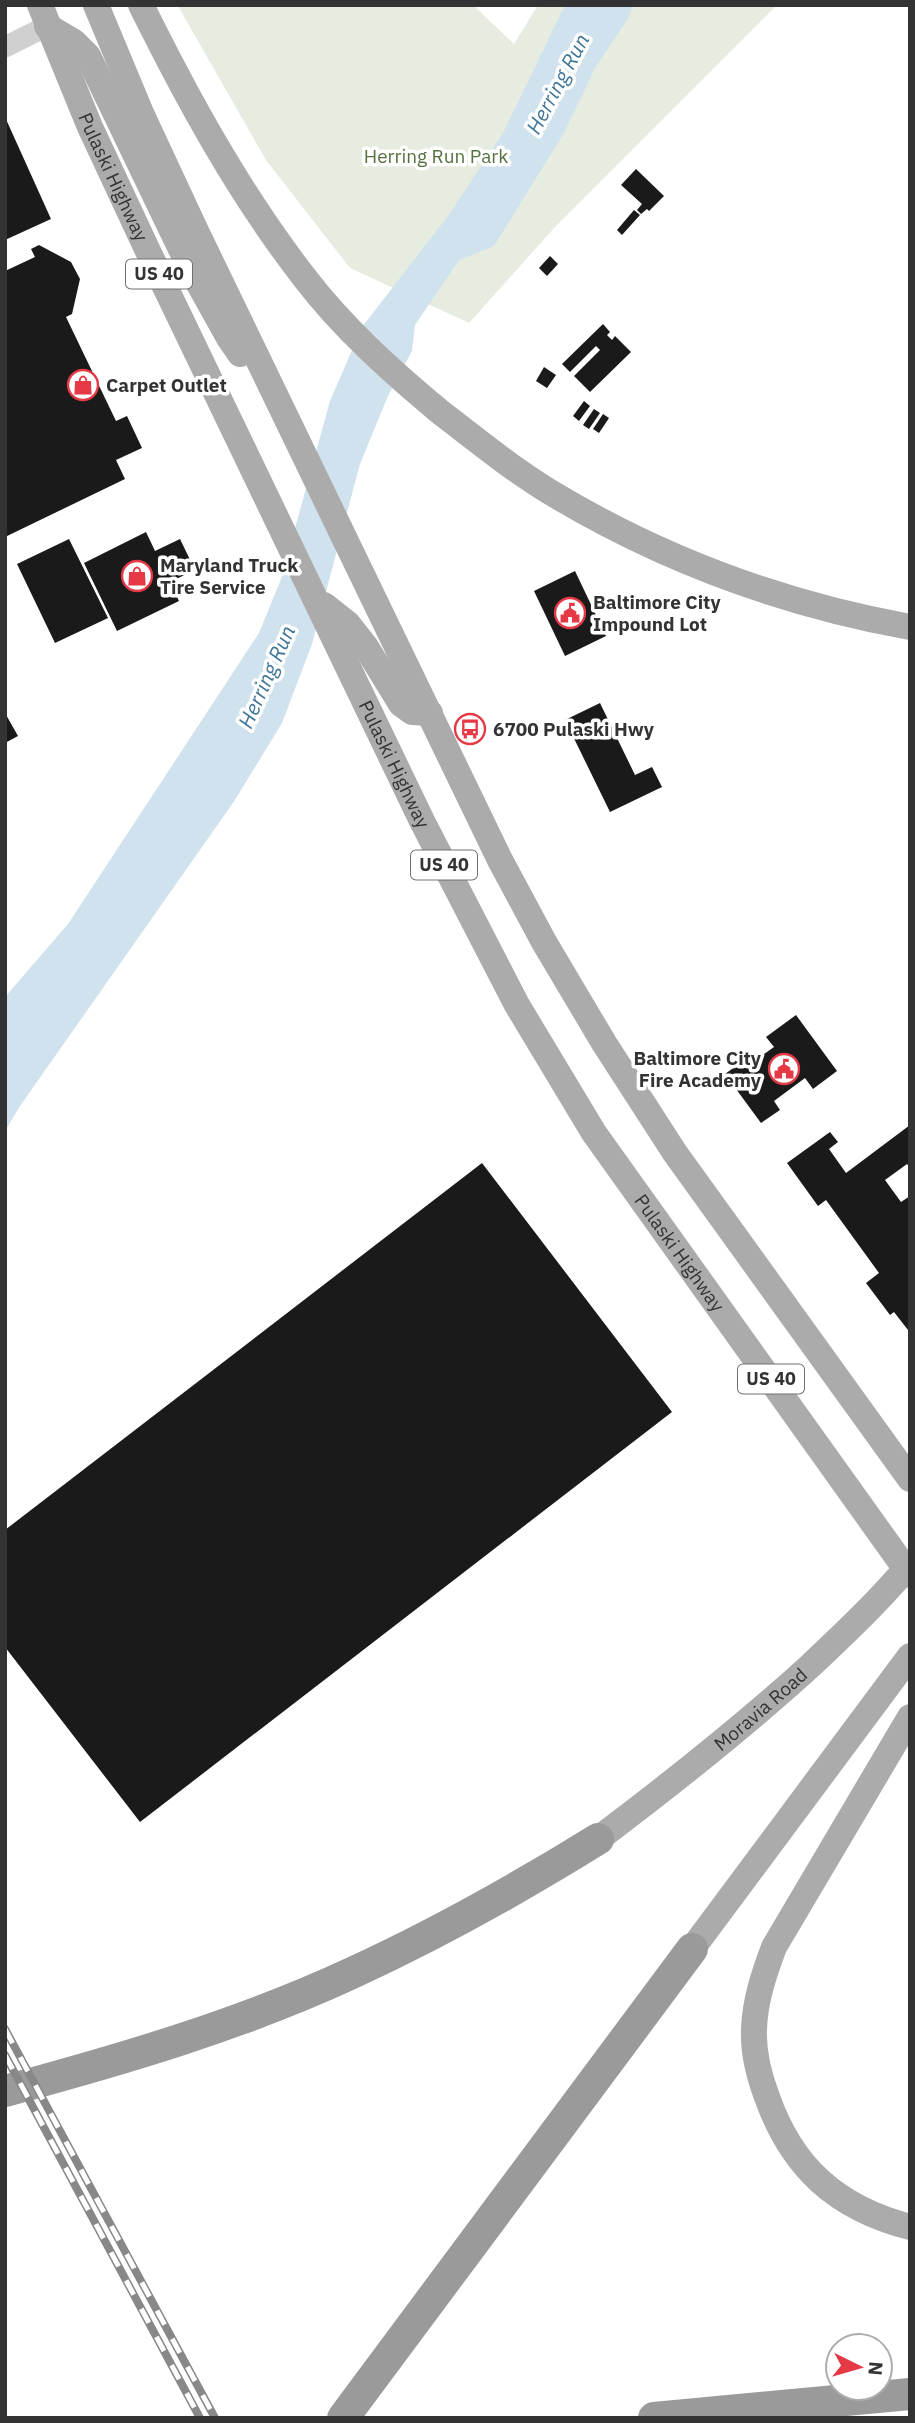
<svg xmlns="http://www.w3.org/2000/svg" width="915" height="2423" font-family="'IBM Plex Sans',sans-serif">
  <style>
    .green { fill: #e6ecdf }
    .water { fill: #cfe2ee }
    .building { fill: #1a1a1a }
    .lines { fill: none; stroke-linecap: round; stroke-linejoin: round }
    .tertiary { stroke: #d0d0d0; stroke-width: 21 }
    .primary { stroke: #ababab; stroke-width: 26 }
    .motorway { stroke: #9a9a9a; stroke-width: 32 }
    .rail-casing { stroke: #888; stroke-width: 8 }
    .rail { stroke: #fff; stroke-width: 5; stroke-dasharray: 16; stroke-linecap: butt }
    .labels { text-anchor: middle; stroke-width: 7; stroke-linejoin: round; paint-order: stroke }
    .shield { fill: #fff; stroke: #707070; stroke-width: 2 }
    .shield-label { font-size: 18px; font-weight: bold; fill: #333 }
    .park-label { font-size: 19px; fill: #56703f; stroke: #fff }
    .street-label { font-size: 19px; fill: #333; stroke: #fff }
    .poi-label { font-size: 19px; font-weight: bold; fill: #333; stroke: #fff; text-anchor: start }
    .water-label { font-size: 21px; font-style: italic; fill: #3f7597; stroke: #fff }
  </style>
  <rect width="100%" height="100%" fill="#fff"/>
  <path class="green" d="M 181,5 L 473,5 L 514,44 L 538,5 L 777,5 L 555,227 L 469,323 L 350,268 L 266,160 L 178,6 Z"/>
  <path class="water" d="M 565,5 L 633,5 L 627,20 L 595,68 L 564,133 L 494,246 L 459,260 L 415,325 L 412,351 L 388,396 L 360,464 L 312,644 L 282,723 L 235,800 L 20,1106 L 5,1131 L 5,997 L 68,924 L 259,633 L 281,579 L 330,401 L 362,327 L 448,216 L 503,133 Z"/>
  <path class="building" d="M 5,117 L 51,219 L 5,240 Z
    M 636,169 L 664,196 L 649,211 L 647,209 L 641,214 L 637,210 L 642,204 L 621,185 Z
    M 634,210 L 640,215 L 622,235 L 617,230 Z
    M 39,245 L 71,262 L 80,279 L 72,314 L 66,317 L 116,421 L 127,416 L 142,448 L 116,460 L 125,479 L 5,537 L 5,271 L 35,257 L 31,249 Z
    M 550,256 L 558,264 L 547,276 L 539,268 Z
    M 603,324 L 610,332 L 607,335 L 612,340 L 615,336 L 631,352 L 590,392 L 574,376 L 600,350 L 596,346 L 570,372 L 562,364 Z
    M 544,367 L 556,375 L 547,388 L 536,381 Z
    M 584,401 L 590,406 L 579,421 L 573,416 Z
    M 594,409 L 600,413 L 589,429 L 583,425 Z
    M 603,414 L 609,418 L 599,433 L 593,429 Z
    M 146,532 L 155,551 L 180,539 L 195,570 L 170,582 L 179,601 L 117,631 L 84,563 Z
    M 69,539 L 108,618 L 55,643 L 17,564 Z
    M 575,571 L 606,636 L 565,656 L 534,591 Z
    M 600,703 L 635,775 L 652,767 L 662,787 L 610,812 L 565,720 Z
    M 5,713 L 18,736 L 5,743 Z
    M 796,1015 L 837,1071 L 813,1089 L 805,1078 L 774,1101 L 780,1110 L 761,1123 L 725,1074 L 743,1061 L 747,1066 L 774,1047 L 766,1037 Z
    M 910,1125 L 910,1168 L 907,1164 L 885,1180 L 901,1202 L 910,1196 L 910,1329 L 908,1330 L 894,1312 L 890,1315 L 866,1283 L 879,1273 L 826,1200 L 818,1206 L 787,1163 L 830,1132 L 838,1142 L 829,1149 L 846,1173 Z
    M 482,1163 L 672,1412 L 140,1822 L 5,1647 L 5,1530 Z"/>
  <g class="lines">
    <path class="tertiary" d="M 5,47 L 47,26"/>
    <g class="primary">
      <path id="s1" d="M 40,5 L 90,127 L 146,247 L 422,821 L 517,1005 L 594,1133 L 910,1575"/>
      <path d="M 96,5 L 141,113 L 195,229 L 500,860 L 544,942 L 604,1043 L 675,1153 L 910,1479"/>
      <path d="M 141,5 C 188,100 239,193 304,277 C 342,327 391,371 439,411 C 475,439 511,468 550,492 C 661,559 783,604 910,627"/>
      <path d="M 47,26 L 74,42 L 88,56 L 190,268 L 229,338 L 240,354"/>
      <path d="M 324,605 L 348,624 L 366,647 L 401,704 L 412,712 L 430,713"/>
      <path d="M 910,1717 L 774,1947 C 764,1974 755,2000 754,2029 C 753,2052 759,2076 767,2097 C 792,2168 837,2208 910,2227"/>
      <path id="s2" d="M 598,1839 C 671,1784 742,1728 809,1667 C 844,1634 879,1601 910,1564"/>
      <path d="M 692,1949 L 910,1656"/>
    </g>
    <path class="motorway" d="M 5,2091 C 123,2059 240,2025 352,1973 C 437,1934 519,1888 598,1839
      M 343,2418 L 692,1949
      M 654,2418 L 910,2394"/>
    <g class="rail-casing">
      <path id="rail" d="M 5,2029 L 215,2418
        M 5,2055 L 200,2418"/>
    </g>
    <use href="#rail" class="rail"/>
  </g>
  <defs>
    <g id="shop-ring" transform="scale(1.575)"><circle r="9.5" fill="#fff" stroke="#e63946" stroke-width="1.5"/><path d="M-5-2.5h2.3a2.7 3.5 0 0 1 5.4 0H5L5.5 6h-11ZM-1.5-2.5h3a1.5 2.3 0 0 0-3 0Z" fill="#e63946"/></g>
    <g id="civic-ring" transform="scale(1.575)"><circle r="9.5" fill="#fff" stroke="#e63946" stroke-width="1.5"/><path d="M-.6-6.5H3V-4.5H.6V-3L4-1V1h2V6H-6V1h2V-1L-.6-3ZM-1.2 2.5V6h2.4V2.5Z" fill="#e63946"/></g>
    <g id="bus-ring" transform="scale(1.575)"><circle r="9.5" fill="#fff" stroke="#e63946" stroke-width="1.5"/><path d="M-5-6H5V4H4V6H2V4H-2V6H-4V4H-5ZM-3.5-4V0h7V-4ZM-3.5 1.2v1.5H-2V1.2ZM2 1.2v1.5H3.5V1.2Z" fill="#e63946"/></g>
  </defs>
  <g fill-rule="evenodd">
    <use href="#shop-ring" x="83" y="385"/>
    <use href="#shop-ring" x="137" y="576"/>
    <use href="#civic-ring" x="570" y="613"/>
    <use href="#bus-ring" x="470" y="729"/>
    <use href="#civic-ring" x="784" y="1069"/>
  </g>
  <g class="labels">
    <g class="shield">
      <rect x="126" y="259.5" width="66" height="29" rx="5"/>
      <rect x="411" y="850.5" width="66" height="29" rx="5"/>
      <rect x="738" y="1364.5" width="66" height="29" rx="5"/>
    </g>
    <g class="shield-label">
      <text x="159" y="280">US 40</text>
      <text x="444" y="871">US 40</text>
      <text x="771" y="1385">US 40</text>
    </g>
    <g class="park-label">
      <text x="436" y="163">Herring Run Park</text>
    </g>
    <g class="street-label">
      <text dy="7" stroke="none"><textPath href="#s1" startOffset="187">Pulaski Highway</textPath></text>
      <text dy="7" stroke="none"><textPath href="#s1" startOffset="838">Pulaski Highway</textPath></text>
      <text dy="7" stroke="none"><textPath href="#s1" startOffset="1405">Pulaski Highway</textPath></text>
      <text dy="7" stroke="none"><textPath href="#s2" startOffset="208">Moravia Road</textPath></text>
    </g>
    <g class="poi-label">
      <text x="106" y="392">Carpet Outlet</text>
      <text x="160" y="572">Maryland Truck<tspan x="160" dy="22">Tire Service</tspan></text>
      <text x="593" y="609">Baltimore City<tspan x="593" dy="22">Impound Lot</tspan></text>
      <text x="493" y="736">6700 Pulaski Hwy</text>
      <text x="761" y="1065" text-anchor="end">Baltimore City<tspan x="761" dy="22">Fire Academy</tspan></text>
    </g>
    <g class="water-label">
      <text transform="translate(558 84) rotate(-62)" y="7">Herring Run</text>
      <text transform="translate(267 677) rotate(-66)" y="7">Herring Run</text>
    </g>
  </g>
  <rect width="915" height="2423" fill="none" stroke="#333333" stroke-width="14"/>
  <g transform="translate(859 2367) rotate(95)"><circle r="33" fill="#ffffff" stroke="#adadad" stroke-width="2"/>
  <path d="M0-5L12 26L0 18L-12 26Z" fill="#e63946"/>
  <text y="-10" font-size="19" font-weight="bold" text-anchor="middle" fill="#333333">N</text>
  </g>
</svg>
